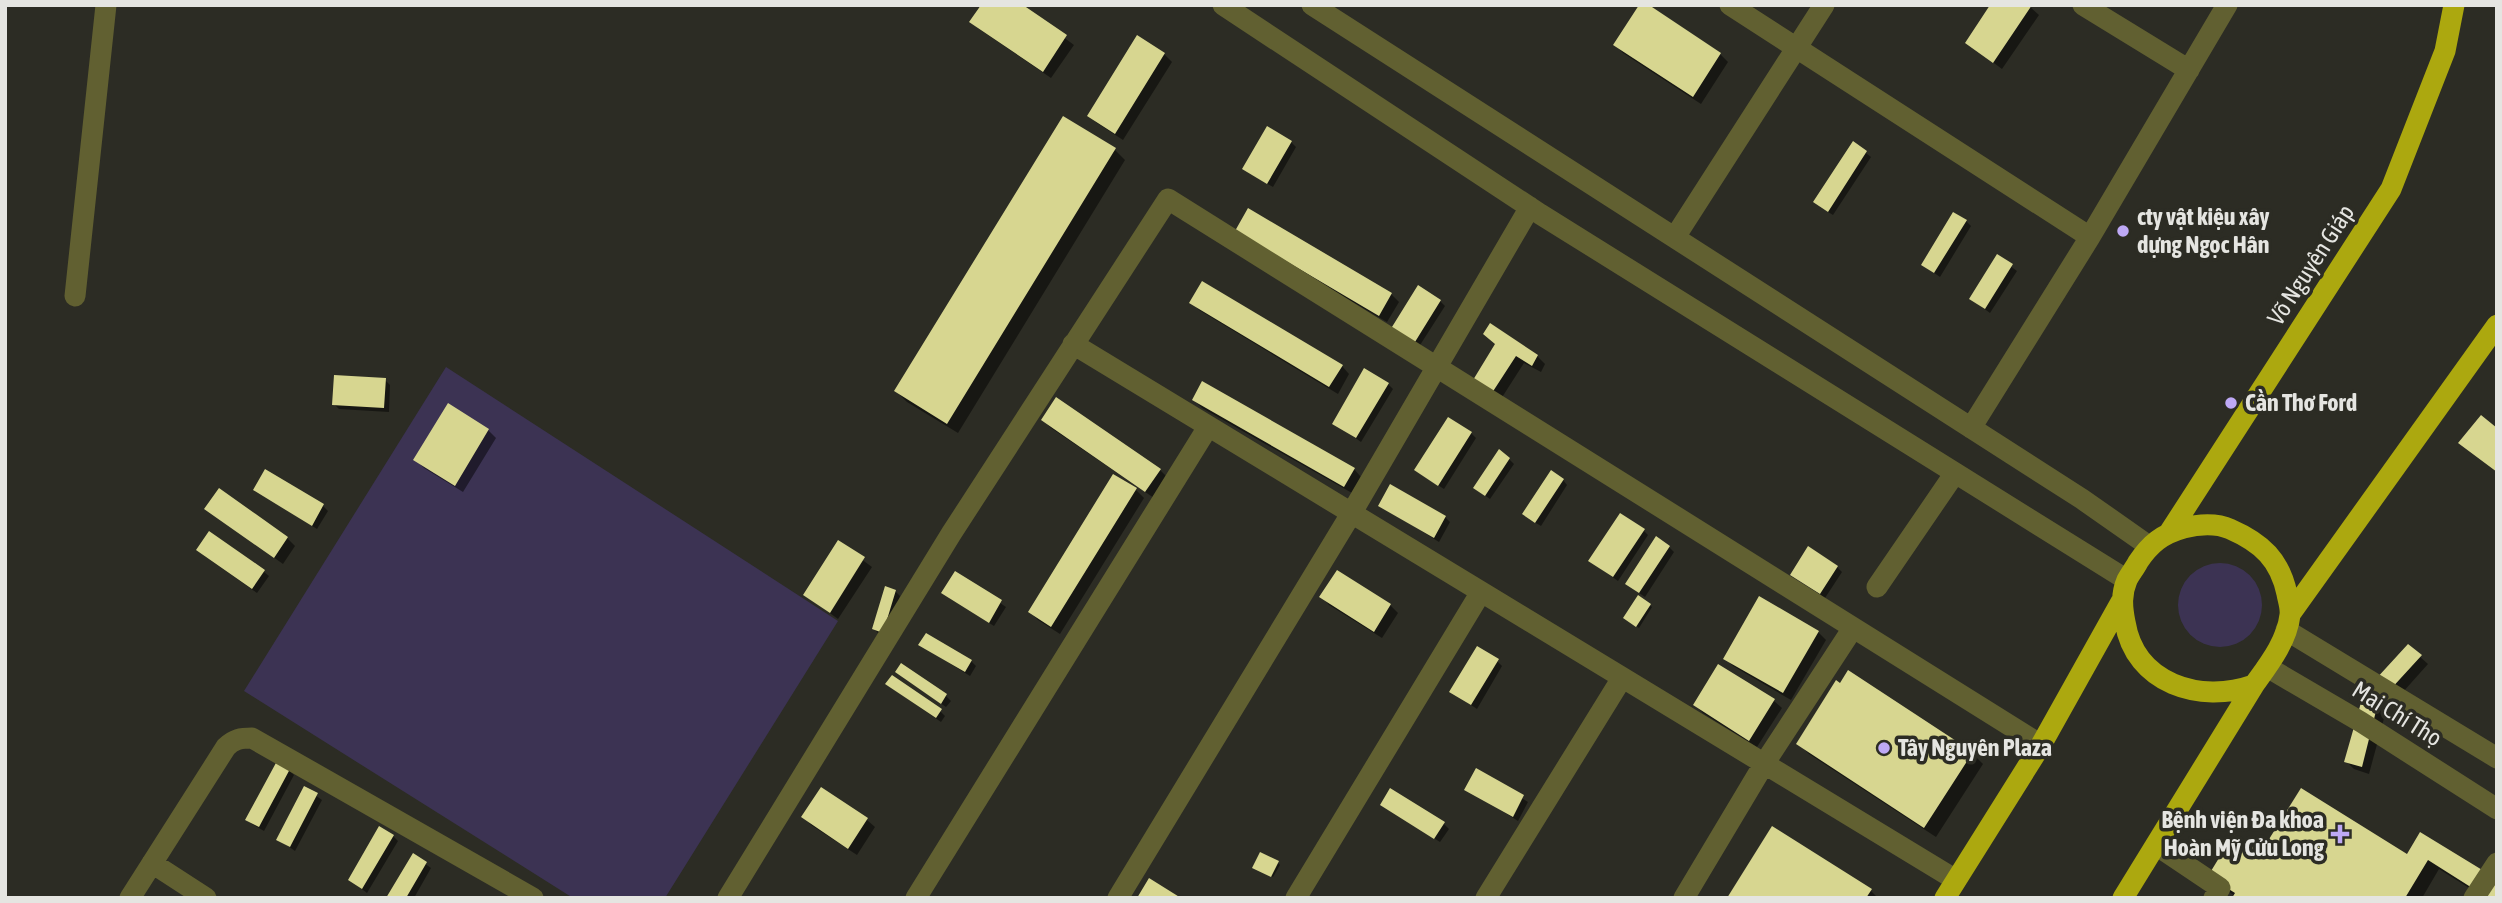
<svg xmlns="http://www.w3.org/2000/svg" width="2502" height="903" font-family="'Asap Condensed',sans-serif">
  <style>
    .green { fill: #3c3353 }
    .shadow { fill: #0007 }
    .building { fill: #d7d690 }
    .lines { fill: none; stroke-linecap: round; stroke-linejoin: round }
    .minor { stroke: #616031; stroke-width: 21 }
    .highway { stroke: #aca80f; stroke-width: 21 }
    .poi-dot { fill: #bea9f5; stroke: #2c2c24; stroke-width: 2.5 }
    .labels { text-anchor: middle; stroke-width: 7; stroke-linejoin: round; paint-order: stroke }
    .poi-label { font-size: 24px; font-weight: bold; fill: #e5e5e1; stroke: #2c2c24; text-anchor: start }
    .street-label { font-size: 24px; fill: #e5e5e1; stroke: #2c2c24 }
  </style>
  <rect width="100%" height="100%" fill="#2c2c24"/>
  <path class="green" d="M 446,367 L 838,621 L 665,898 L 573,898 L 244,691 Z
    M2178 605a42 42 0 1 1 84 0a42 42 0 1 1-84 0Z"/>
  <path class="shadow" d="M 1020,5 L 1074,45 L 1051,78 L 979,29 L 972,22 Z
    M 2028,5 L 2039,15 L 2002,69 L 1967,43 Z
    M 1615,45 L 1720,54 L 1728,62 L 1701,104 L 1623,53 Z
    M 1164,54 L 1172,62 L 1123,140 L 1097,123 L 1089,116 Z
    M 1291,142 L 1296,147 L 1273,187 L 1249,173 Z
    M 1853,143 L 1871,157 L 1833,215 L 1820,207 Z
    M 1115,150 L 1125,160 L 958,433 L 907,402 L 896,391 Z
    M 1249,210 L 1391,294 L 1399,302 L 1387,322 L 1245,239 Z
    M 1966,221 L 1971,226 L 1940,277 L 1923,265 Z
    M 1998,257 L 2017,271 L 1990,313 L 1971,299 Z
    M 1440,301 L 1445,306 L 1415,353 L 1394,340 Z
    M 1191,302 L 1342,366 L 1349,374 L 1338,394 L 1199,310 Z
    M 1497,345 L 1537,356 L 1545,364 L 1541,372 L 1524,363 L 1499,402 L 1480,393 Z
    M 385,380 L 390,385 L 389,412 L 339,409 L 334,404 Z
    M 1388,384 L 1393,389 L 1361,442 L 1334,423 Z
    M 1194,400 L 1354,469 L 1361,477 L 1352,493 L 1202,408 Z
    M 1043,420 L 1160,470 L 1168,478 L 1154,498 L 1051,428 Z
    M 488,430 L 496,438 L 463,492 L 424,468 L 416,460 Z
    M 1471,433 L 1476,438 L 1444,489 L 1422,475 Z
    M 1509,459 L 1514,464 L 1490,499 L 1480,492 Z
    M 1563,480 L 1567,485 L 1541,526 L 1529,519 Z
    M 255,490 L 323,506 L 328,511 L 317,529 Z
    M 1136,490 L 1144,498 L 1060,634 L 1038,620 L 1030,612 Z
    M 1380,505 L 1445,517 L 1450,522 L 1439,542 Z
    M 206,509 L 287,538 L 295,546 L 283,564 Z
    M 1643,530 L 1648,535 L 1618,581 L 1590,561 Z
    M 838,542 L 872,567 L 838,619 L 805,595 Z
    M 1669,547 L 1674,552 L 1645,597 L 1632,588 Z
    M 203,555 L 264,572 L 269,576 L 257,593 Z
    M 1837,567 L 1842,572 L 1825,598 L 1792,575 Z
    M 1337,572 L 1390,605 L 1398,613 L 1382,638 L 1329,605 L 1322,597 Z
    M 956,573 L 1006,607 L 994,626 L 949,598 Z
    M 895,591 L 900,596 L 888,637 L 879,634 L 874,629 Z
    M 1639,597 L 1652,607 L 1639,628 L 1627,620 Z
    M 1818,632 L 1826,640 L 1791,700 L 1733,666 L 1725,658 Z
    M 920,645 L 971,661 L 976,666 L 970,676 Z
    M 2408,646 L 2428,664 L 2386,711 L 2369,774 L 2354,769 L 2346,761 Z
    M 1497,661 L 1502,666 L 1477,709 L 1452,692 Z
    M 902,677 L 946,696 L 951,701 L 946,707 Z
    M 893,689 L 940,711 L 945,716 L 941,722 Z
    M 1774,701 L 1782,708 L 1757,747 L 1703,713 L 1695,705 Z
    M 1798,743 L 1972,753 L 1983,764 L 1936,837 L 1809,754 Z
    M 289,770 L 294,775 L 264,831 L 252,824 L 247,820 Z
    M 1477,771 L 1528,802 L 1518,821 L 1467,789 Z
    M 305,788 L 322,800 L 295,851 L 278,839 Z
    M 822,789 L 867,820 L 875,827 L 857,855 L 811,825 L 804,817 Z
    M 1388,809 L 1444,824 L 1449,829 L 1440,842 Z
    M 2421,834 L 2497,898 L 2485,898 L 2439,869 L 2422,898 L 2234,898 L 2235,896 L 2220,886 L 2262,855 L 2407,856 Z
    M 393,836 L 398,841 L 367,893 L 350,880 Z
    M 413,855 L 431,868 L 414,898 L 388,898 Z
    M 1278,863 L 1280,865 L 1273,877 L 1257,869 Z
    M 1871,891 L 1878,898 L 1729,898 Z"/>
  <path class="building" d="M 981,5 L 1023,5 L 1067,35 L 1043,72 L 969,22 Z
    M 1639,5 L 1649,5 L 1721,53 L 1693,97 L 1613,45 Z
    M 1990,5 L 2032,5 L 1993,63 L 1965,43 Z
    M 1137,35 L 1165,53 L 1115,134 L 1087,116 Z
    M 1063,116 L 1116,148 L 947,424 L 894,391 Z
    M 1267,126 L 1292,141 L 1267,184 L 1242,169 Z
    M 1853,141 L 1867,151 L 1828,212 L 1813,202 Z
    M 1248,208 L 1392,293 L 1379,316 L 1235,231 Z
    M 1953,212 L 1967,220 L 1934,273 L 1921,265 Z
    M 1997,254 L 2013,264 L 1985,309 L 1969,299 Z
    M 1202,281 L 1343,365 L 1329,387 L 1189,303 Z
    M 1418,285 L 1441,300 L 1410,350 L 1387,335 Z
    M 1490,323 L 1538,355 L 1532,366 L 1516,356 L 1490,396 L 1470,385 L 1495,344 L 1483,334 Z
    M 1364,368 L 1389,383 L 1356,438 L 1332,424 Z
    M 334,375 L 386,378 L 384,408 L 332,405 Z
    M 1202,381 L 1355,468 L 1344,487 L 1192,400 Z
    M 1056,397 L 1161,469 L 1145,492 L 1041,420 Z
    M 448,403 L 489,429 L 455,486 L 413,460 Z
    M 2481,415 L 2497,428 L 2497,472 L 2458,443 Z
    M 1448,417 L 1472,432 L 1438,486 L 1414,470 Z
    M 1499,449 L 1510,458 L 1485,496 L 1473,488 Z
    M 265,469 L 324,504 L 312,526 L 253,490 Z
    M 1551,470 L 1564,479 L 1535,523 L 1522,514 Z
    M 1113,474 L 1137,488 L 1051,627 L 1028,612 Z
    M 1390,484 L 1446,516 L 1434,538 L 1378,506 Z
    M 219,488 L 288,537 L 274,558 L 204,509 Z
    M 1620,513 L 1645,529 L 1613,577 L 1588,561 Z
    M 209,531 L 265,570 L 252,589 L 196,550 Z
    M 1656,536 L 1670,546 L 1639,593 L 1625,584 Z
    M 838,540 L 865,557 L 830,613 L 803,595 Z
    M 1808,546 L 1838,566 L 1820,594 L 1790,575 Z
    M 1337,570 L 1391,604 L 1374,632 L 1319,597 Z
    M 955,571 L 1002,600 L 989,623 L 941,593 Z
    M 885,586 L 896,590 L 883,633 L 872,629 Z
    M 1638,595 L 1651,604 L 1636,627 L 1623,618 Z
    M 1759,596 L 1819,631 L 1783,693 L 1723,659 Z
    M 926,633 L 972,660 L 965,672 L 918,645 Z
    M 2408,644 L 2422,655 L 2378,703 L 2362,767 L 2344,762 L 2364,692 Z
    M 1477,646 L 1499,659 L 1471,705 L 1449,692 Z
    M 901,663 L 947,694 L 941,704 L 895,672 Z
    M 1718,664 L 1775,699 L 1749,741 L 1693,705 Z
    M 1848,670 L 1973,752 L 1924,828 L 1796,744 L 1836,680 L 1840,683 Z
    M 892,675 L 942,709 L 936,718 L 885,684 Z
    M 277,761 L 290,769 L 259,827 L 245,820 Z
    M 1476,768 L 1524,795 L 1513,817 L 1464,790 Z
    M 304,786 L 318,793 L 290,847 L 276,840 Z
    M 821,787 L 868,818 L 848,849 L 801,817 Z
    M 1390,788 L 1445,822 L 1434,839 L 1380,805 Z
    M 2301,788 L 2407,854 L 2420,832 L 2497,879 L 2497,898 L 2488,898 L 2428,860 L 2405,898 L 2232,898 L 2235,893 L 2208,876 L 2233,835 L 2261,852 Z
    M 379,826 L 394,835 L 362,889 L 348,880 Z
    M 1772,826 L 1872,889 L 1866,898 L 1727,898 Z
    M 1260,852 L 1279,861 L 1271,877 L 1252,868 Z
    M 413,853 L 427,862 L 406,898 L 386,898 Z
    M 1149,878 L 1181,898 L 1137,898 Z"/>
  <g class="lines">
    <path class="minor" d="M 1223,5 L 1540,214 L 2127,580
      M 1312,5 L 2082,499 L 2149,546
      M 1730,5 L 2090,237
      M 2083,5 L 2189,70
      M 1675,237 L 1824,5
      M 75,296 L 106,5
      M 1073,344 L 1956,880
      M 1971,428 L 2090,237 L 2227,5
      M 1877,587 L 1955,473
      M 2286,630 L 2497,758
      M 2267,667 L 2361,722 L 2497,809
      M 2156,845 L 2220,888 L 2214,898
      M 152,863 L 206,898
      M 130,898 L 226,747 C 234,739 241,738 252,738 L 533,898
      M 728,898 L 951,534 L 1168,199 L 2041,745
      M 916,898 L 1208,427
      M 1118,898 L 1351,514 L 1530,207
      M 1296,898 L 1481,592
      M 1486,898 L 1622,678
      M 1684,898 L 1764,764 L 1853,628
      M 2474,898 L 2497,863"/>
    <path class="highway" d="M 2169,533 L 2391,189 L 2445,51 L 2454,5
      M 2291,613 L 2497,325
      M 1945,898 L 2041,745 L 2121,602
      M 2123,898 L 2254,685 C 2269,664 2287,641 2290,615 C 2291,608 2288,600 2287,594 C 2280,560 2262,543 2230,529 C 2217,523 2198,524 2184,528 C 2162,534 2150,544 2138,562 C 2135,568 2130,574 2127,580 C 2121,594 2122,607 2125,622 C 2135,684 2200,704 2254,685"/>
  </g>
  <g class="poi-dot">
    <circle cx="2123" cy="231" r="7"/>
    <circle cx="2231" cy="403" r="7"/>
    <circle cx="1884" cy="748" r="7"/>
    <path d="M2336.5 823.5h7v7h7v7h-7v7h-7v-7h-7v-7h7z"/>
  </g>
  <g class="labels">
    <g class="poi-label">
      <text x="2137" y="225">cty vật kiệu xây<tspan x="2137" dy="28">dựng Ngọc Hân</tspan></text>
      <text x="2245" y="411">Cần Thơ Ford</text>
      <text x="1898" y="756">Tây Nguyên Plaza</text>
      <text x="2324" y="828" text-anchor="end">Bệnh viện Đa khoa<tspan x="2324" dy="28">Hoàn Mỹ Cửu Long</tspan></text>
    </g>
    <g class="street-label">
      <text transform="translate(2311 265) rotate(-57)" y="8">Võ Nguyên Giáp</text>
      <text transform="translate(2397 714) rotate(32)" y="8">Mai Chí Thọ</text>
    </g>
  </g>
  <rect width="2502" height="903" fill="none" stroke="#e5e5e1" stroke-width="14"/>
</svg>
